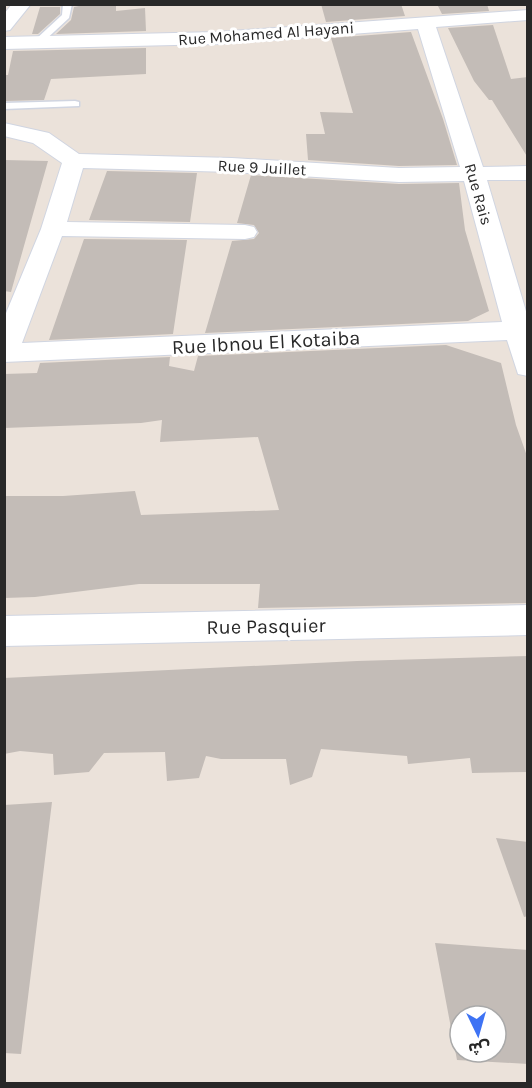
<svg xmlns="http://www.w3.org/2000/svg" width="532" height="1088" font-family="Karla,'Noto Sans Arabic',sans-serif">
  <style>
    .building { fill: #c3bcb7; fill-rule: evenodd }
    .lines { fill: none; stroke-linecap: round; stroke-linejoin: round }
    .lane-casing { stroke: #d0d5e1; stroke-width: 3 }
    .street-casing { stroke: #d0d5e1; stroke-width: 2 }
    .secondary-casing { stroke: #d0d5e1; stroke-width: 2 }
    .lane { fill: #fff; fill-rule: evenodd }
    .street { fill: #fff; fill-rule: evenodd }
    .secondary { fill: #fff; fill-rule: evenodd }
    .labels { text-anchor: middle; stroke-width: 6; stroke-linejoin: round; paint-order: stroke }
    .far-street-label { font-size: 16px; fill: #282828; stroke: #fff }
    .street-label { font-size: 20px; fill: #282828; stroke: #fff }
  </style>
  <rect width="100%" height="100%" fill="#ebe2da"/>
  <path class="building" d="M 89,4 L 116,4 L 116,11 L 145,8 L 146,31 L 56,34 L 71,20 L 74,7 Z
    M 321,4 L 401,4 L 405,16 L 326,22 Z
    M 437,4 L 487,4 L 489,11 L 442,14 Z
    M 40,7 L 60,7 L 60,14 L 38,34 L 32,34 Z
    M 493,25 L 511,79 L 528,77 L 528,158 L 492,100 L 489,100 L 474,81 L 448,28 Z
    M 411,32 L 443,119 L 457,165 L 399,166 L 308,160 L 306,134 L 325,134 L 320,112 L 353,113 L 331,38 Z
    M 146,48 L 146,74 L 51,79 L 44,100 L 4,101 L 4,75 L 8,75 L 13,51 Z
    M 4,160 L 48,161 L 11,292 L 4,291 Z
    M 107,171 L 197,173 L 190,222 L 89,220 Z
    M 251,175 L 399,184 L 459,183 L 465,230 L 489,311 L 468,321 L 205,333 L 232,241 L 254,239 L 259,233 L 254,225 L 237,223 Z
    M 84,239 L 187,240 L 173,334 L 49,340 Z
    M 446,345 L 501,363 L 516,425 L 528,459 L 528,603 L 258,608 L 260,584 L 139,584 L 35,597 L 4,598 L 4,496 L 63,496 L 135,491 L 141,515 L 279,510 L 258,437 L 160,442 L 162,420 L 141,423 L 4,428 L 4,374 L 37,373 L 40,363 L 170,357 L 169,366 L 194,371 L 198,356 Z
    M 528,656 L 528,772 L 472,773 L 470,758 L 408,764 L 407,756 L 321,749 L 312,777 L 290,785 L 286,759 L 221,759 L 206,756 L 199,778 L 167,781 L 165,752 L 104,753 L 89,772 L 54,775 L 53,754 L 20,751 L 4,754 L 4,678 L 357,661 Z
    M 52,802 L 21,1054 L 4,1053 L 4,805 Z
    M 496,838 L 528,842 L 528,916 L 524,917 Z
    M 435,943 L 528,950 L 528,1064 L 457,1060 ZM 460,1016 L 496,1016 L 496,1052 L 460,1052 Z"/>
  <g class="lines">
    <g class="lane-casing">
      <path id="lane" d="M 63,4 L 72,4 L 69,18 L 41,44 L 35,44 L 35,40 L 62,15 Z
        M 75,101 L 79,102 L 79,106 L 4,109 L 4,103 Z"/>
    </g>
    <g class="street-casing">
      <path id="street" d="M 528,10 L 528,20 L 436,27 L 483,167 L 528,166 L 528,180 L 487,180 L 528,318 L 528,376 L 518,374 L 507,340 L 4,362 L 4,318 L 41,229 L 62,163 L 33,143 L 4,136 L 4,123 L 49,133 L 79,154 L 232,158 L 399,168 L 460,167 L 418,29 L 217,44 L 4,49 L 4,37 L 217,32 ZM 83,168 L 232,172 L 399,182 L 464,181 L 502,322 L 22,343 L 62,236 L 245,239 L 254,237 L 257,232 L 254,227 L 245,225 L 67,222 Z
        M 528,605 L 528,635 L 4,646 L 4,616 Z"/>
    </g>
    <g class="secondary-casing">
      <path id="secondary" d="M 12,4 L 31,4 L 10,30 L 4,31 L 4,14 Z"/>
    </g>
    <use href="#lane" class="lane"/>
    <use href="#street" class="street"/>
    <use href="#secondary" class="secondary"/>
  </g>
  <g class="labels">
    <g class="far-street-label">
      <text transform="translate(266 33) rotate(-4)" y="6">Rue Mohamed Al Hayani</text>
      <text transform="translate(262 167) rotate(3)" y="6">Rue 9 Juillet</text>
      <text transform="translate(479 194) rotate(74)" y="6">Rue Rais</text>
    </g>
    <g class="street-label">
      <text transform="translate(266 342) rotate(-3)" y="7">Rue Ibnou El Kotaiba</text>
      <text transform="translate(266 626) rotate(-1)" y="7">Rue Pasquier</text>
    </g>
  </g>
  <rect width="532" height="1088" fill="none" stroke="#282828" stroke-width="12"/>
  <g transform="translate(478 1034) rotate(175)"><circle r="28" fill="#ffffff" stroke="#a9a9a9" stroke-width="1.5"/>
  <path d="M0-4.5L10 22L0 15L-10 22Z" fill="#3e73f4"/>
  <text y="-9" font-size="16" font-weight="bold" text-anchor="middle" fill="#282828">ش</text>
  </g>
</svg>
